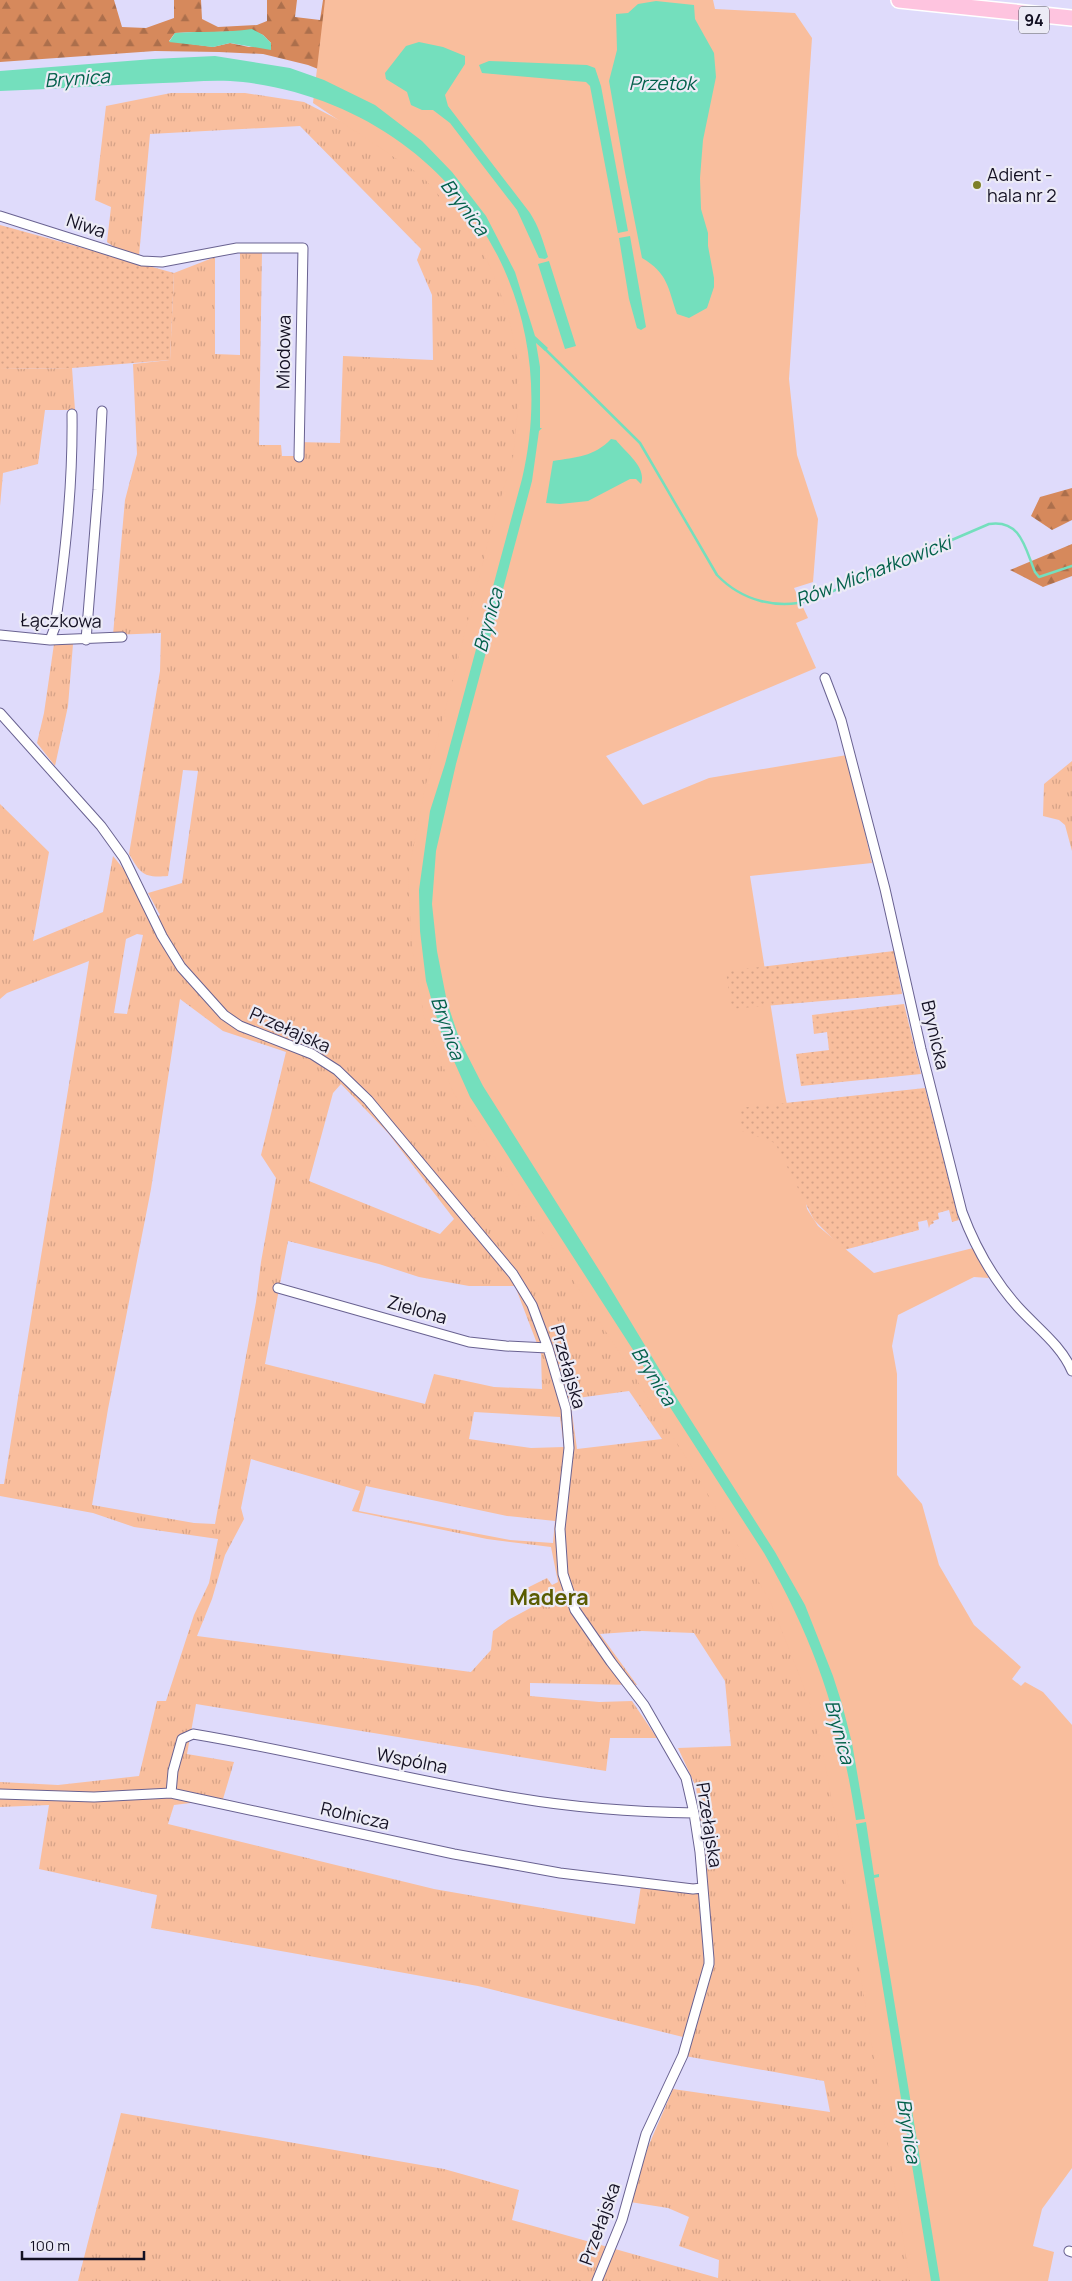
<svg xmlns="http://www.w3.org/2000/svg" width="1072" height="2281" font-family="Manrope,sans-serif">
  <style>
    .grass { fill: url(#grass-tufts); fill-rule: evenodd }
    .forest { fill: url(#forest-firs); fill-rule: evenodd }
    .park { fill: #f9be9d }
    .garden { fill: url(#garden-dots) }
    .water { fill: #74dfbd }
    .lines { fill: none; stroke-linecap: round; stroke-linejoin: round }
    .stream { stroke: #74dfbd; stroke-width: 2.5 }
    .street-casing { stroke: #696291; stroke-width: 11 }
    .primary-casing { stroke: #fff; stroke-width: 18 }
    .street { stroke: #fff; stroke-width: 9 }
    .primary { stroke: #fec4df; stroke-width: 15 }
    .poi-dot { fill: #7d7f28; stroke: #ecebf6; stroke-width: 2 }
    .labels { text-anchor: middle; stroke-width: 4.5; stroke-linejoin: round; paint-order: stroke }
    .shield { fill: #ecebf6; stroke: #555262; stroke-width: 1 }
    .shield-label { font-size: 16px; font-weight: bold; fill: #141123 }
    .poi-label { font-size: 18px; fill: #141123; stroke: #ecebf6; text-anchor: start }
    .street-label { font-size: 18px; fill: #141123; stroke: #ecebf6 }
    .water-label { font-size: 19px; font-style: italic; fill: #03614b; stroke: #ecebf6 }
    .district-label { font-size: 22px; font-weight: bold; fill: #5a5b00; stroke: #ecebf6 }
  </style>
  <defs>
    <pattern id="grass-tufts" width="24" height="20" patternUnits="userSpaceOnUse" patternTransform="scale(1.25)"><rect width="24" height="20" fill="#f9be9d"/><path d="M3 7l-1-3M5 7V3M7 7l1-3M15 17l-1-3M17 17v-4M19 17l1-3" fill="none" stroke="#d5a287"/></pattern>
    <pattern id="forest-firs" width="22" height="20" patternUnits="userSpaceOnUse" patternTransform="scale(1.25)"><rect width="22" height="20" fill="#d6895c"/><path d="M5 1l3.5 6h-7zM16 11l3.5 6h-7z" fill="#ac6f4c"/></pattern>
    <pattern id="garden-dots" width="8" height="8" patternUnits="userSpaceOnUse" patternTransform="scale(1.25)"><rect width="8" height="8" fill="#f9be9d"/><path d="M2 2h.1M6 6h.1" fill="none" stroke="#d5a287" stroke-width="1.8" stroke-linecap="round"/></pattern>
  </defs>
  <rect width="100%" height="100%" fill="#dfdbfb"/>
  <path class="grass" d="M 171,93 L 245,93 L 304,102 L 374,138 L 425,174 L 470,227 L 492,267 L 510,313 L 521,364 L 692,1461 L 773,1601 L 811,1699 L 827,1760 L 913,2281 L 78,2281 L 121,2113 L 444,2169 L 519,2190 L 512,2220 L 718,2278 L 719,2260 L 679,2246 L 689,2217 L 668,2208 L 630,2202 L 648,2147 L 673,2089 L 830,2112 L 824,2081 L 685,2056 L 691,2039 L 478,1986 L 151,1928 L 157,1895 L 39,1869 L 49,1805 L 0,1807 L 0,1782 L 58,1785 L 139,1776 L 157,1701 L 166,1701 L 194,1615 L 209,1583 L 218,1539 L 134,1527 L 93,1513 L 0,1496 L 0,1484 L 4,1484 L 89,961 L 7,993 L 0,999 L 0,804 L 49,852 L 33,941 L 103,912 L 113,856 L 126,872 L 149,920 L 160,915 L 148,893 L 182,883 L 198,771 L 183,770 L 168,876 C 143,878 141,874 129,854 L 160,671 L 161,633 L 113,635 L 125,500 L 137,454 L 133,364 L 170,360 L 174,273 L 215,257 L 215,354 L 240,355 L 240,251 L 262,251 L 259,445 L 281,445 L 282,456 L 297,456 L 297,442 L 340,443 L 343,356 L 433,360 L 432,295 L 417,260 L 421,249 L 300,126 L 150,134 L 139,256 L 117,249 L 107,242 L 111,207 L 95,200 L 106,106 ZM 137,934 L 143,935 L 127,1014 L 114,1013 L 126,939 ZM 180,999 L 223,1031 L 286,1052 L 261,1155 L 276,1178 L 261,1262 L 256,1302 L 215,1524 L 194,1523 L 92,1505 L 108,1409 L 151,1189 ZM 341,1084 L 388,1133 L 454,1219 L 440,1234 L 309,1181 L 333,1093 ZM 288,1241 L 379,1264 L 419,1277 L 469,1286 L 515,1286 L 541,1354 L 542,1389 L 494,1387 L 434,1374 L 425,1404 L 265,1364 ZM 629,1391 L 662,1439 L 577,1449 L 570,1399 ZM 474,1412 L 560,1417 L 564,1447 L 531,1448 L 469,1439 ZM 251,1459 L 360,1491 L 352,1511 L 487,1539 L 551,1547 L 558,1582 L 552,1585 L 547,1578 L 527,1588 L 536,1605 L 508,1620 L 493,1631 L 491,1650 L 471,1672 L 197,1636 L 212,1599 L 225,1555 L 244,1519 L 241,1508 ZM 366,1486 L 507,1516 L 555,1521 L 553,1543 L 510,1540 L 359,1511 ZM 642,1631 L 694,1633 L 725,1681 L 731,1746 L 678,1748 L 696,1787 L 708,1885 L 642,1879 L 635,1924 L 434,1889 L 168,1824 L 174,1805 L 223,1799 L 234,1762 L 187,1754 L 196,1704 L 606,1771 L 610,1738 L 657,1738 L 632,1701 L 599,1702 L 530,1696 L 530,1683 L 637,1685 L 600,1634 Z
    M 72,368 L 75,410 L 45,410 L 38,464 L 3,473 L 0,506 L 0,369 Z
    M 54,644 L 73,644 L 68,706 L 55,766 L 37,743 L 44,713 Z
    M 1072,761 L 1072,851 L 1065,825 L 1059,820 L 1043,816 L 1044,784 Z"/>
  <path class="forest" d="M 0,0 L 114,0 L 122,27 L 146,28 L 174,18 L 174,0 L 201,0 L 202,19 L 218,27 L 257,25 L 267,21 L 267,0 L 297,0 L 295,17 L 320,20 L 323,0 L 358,0 L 348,81 L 308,65 L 263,54 L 219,52 L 155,51 L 0,62 ZM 252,30 L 263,35 L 271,43 L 249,47 L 230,43 L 213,47 L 169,41 L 175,33 C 201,31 226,33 252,30 Z
    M 1072,488 L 1072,520 L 1052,530 L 1031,516 L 1040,497 Z
    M 1072,544 L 1072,576 L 1043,587 L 1010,570 Z"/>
  <path class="park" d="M 325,0 L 713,0 L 715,9 L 795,13 L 812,38 L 789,379 L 797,455 L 818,519 L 813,582 L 794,588 L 808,618 L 796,623 L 816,668 L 606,756 L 643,805 L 709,778 L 847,755 L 872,863 L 750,876 L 784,1089 L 807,1209 L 818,1226 L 874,1273 L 973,1248 L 989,1278 L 974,1277 L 898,1315 L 892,1346 L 897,1374 L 897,1475 L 922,1504 L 939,1565 L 974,1625 L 1021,1667 L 1012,1679 L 1021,1686 L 1025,1682 L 1043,1692 L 1072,1725 L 1072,2168 L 1042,2209 L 1033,2246 L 1054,2252 L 1048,2281 L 910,2281 L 836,1823 L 824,1759 L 809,1700 L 770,1601 L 689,1462 L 453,1092 L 424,1016 L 412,949 L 408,875 L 425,788 L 493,523 L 513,458 L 518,408 L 518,362 L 508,313 L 490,266 L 467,228 L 422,176 L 313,103 Z"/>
  <path class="garden" d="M 0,225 L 174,273 L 170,360 L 72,368 L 0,369 Z
    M 894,951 L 902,994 L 731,1009 L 726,971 Z
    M 904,1004 L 921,1074 L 801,1086 L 796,1054 L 829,1050 L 827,1032 L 814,1034 L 812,1015 Z
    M 925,1088 L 959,1220 L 952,1222 L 949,1210 L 938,1213 L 939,1219 L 933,1221 L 934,1223 L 930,1225 L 929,1228 L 927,1220 L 918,1222 L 919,1230 L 844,1250 L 814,1220 L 775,1143 L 742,1131 L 739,1108 Z"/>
  <path class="water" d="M 656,1 L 694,5 L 695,19 L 714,53 L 716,77 L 703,140 L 700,178 L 701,209 L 708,233 L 708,246 L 714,278 L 714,287 L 707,308 L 689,318 L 677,314 C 668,288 668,273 642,258 L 625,172 L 609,81 L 617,50 L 616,14 L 628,13 L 638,4 Z
    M 252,29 L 263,35 L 271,43 L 271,50 L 230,43 L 213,47 L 169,42 L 175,33 C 201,31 226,33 252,29 Z
    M 419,42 L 443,47 L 465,56 L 465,64 L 445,95 L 448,106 L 530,213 C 539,227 543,241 548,257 L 545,259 L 539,258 L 517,210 L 450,123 L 433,110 L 422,110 L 411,105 L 407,92 L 386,79 L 385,73 L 406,46 Z
    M 215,56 L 290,68 L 324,80 L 375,105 L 422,141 L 452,172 L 486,216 L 515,272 L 535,336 L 548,348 L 545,351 L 536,343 L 540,367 L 540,428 L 542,428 L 539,431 L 532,481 L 456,764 L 436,851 L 432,904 L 437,951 L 447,1002 L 460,1041 L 483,1086 L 606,1281 L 678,1400 L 775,1552 L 805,1605 L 833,1676 L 842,1704 L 852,1743 L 865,1819 L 856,1820 C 840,1718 816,1643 764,1553 L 470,1097 L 441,1032 L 426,981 L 420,931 L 419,890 L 430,811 L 445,764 L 522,479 C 568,284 441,106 243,82 C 216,79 190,82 163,83 C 109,85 55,89 0,91 L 0,71 L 153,59 Z
    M 489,61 L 587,65 L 595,68 L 601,86 L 628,231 L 618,233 L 590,86 L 586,82 L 482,73 L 479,65 Z
    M 630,236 L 646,327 L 641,330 L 637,328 L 629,299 L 619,238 Z
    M 549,261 L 576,346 L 565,349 L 538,264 Z
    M 611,439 L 616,440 C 626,453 647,467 641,484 L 636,479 L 630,479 L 588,501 L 560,504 L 546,503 L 553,461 C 576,457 594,457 611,439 Z
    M 866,1822 L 874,1875 L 879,1874 L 879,1877 L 874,1878 L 940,2281 L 931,2281 L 856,1824 Z"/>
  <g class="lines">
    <path class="stream" d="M 544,348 L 640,443 L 717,575 C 742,601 777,610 812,600 L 989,524 C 1021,519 1025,548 1035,572 L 1039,577 L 1072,566"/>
    <g class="street-casing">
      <path id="street" d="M 0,216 L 142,261 L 162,262 L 237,248 L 303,248 L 299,457
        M 0,635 L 50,640 L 122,637
        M 50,640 L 55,627 C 65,556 73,486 72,414
        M 86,640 L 98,490 L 102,411
        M 825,678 L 841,720 L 885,889 L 921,1049 L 962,1212 C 975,1247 993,1279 1018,1307 C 1037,1328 1061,1345 1072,1371
        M 0,713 L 101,826 L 124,858 L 162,936 L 181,967 L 224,1015 L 240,1026 L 312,1054 L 337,1070 L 368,1100 L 513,1274 L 532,1305 L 548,1348 L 566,1409 L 569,1448 L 560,1529 L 563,1574 L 575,1610 L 611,1662 L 644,1705 L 686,1778 L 694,1813 L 700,1852 L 709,1959 L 709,1964 L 683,2055 L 646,2134 L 622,2220 L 597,2281
        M 278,1288 L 469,1342 L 506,1346 L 548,1348
        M 171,1793 L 173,1771 L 182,1739 L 193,1734 C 301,1752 408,1780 517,1798 C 576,1808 634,1812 694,1813
        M 0,1794 L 94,1797 L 171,1793 L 454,1854 L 560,1873 L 693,1889 L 702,1888
        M 1069,2251 L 1072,2252"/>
    </g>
    <g class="primary-casing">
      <path id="primary" d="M 899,0 L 1072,18"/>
    </g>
    <use href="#street" class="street"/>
    <use href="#primary" class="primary"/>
  </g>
  <circle class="poi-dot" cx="977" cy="185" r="5"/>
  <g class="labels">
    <rect class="shield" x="1019" y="6.5" width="30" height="27" rx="4"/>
    <g class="shield-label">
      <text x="1034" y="26">94</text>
    </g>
    <g class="poi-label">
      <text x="987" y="181">Adient -<tspan x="987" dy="21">hala nr 2</tspan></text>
    </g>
    <g class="street-label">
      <text transform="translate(86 226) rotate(19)" y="6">Niwa</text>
      <text transform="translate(284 352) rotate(-89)" y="6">Miodowa</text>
      <text transform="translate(61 621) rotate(1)" y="6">Łączkowa</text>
      <text transform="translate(290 1030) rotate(24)" y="6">Przełajska</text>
      <text transform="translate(935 1035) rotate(77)" y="6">Brynicka</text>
      <text transform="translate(417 1310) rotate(16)" y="6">Zielona</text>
      <text transform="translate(568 1367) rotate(74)" y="6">Przełajska</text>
      <text transform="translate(412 1761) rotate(11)" y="6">Wspólna</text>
      <text transform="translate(355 1816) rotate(13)" y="6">Rolnicza</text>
      <text transform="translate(709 1825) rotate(81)" y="6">Przełajska</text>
      <text transform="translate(600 2224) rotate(-70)" y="6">Przełajska</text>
    </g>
    <g class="water-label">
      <text transform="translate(77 78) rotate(-4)" y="7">Brynica</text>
      <text x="662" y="90">Przetok</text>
      <text transform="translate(465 207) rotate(53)" y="7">Brynica</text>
      <text transform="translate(873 571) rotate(-21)" y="7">Rów Michałkowicki</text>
      <text transform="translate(488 620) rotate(-75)" y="7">Brynica</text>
      <text transform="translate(448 1028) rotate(71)" y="7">Brynica</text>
      <text transform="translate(654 1376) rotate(58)" y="7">Brynica</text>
      <text transform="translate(840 1732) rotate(75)" y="7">Brynica</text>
      <text transform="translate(909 2131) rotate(81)" y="7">Brynica</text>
    </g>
    <g class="district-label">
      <text x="549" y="1605">Madera</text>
    </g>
  </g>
  <path d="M22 2251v8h122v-8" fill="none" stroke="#141123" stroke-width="2.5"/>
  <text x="30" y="2251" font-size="15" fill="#141123" stroke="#ecebf6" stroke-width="4" paint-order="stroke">100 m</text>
</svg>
